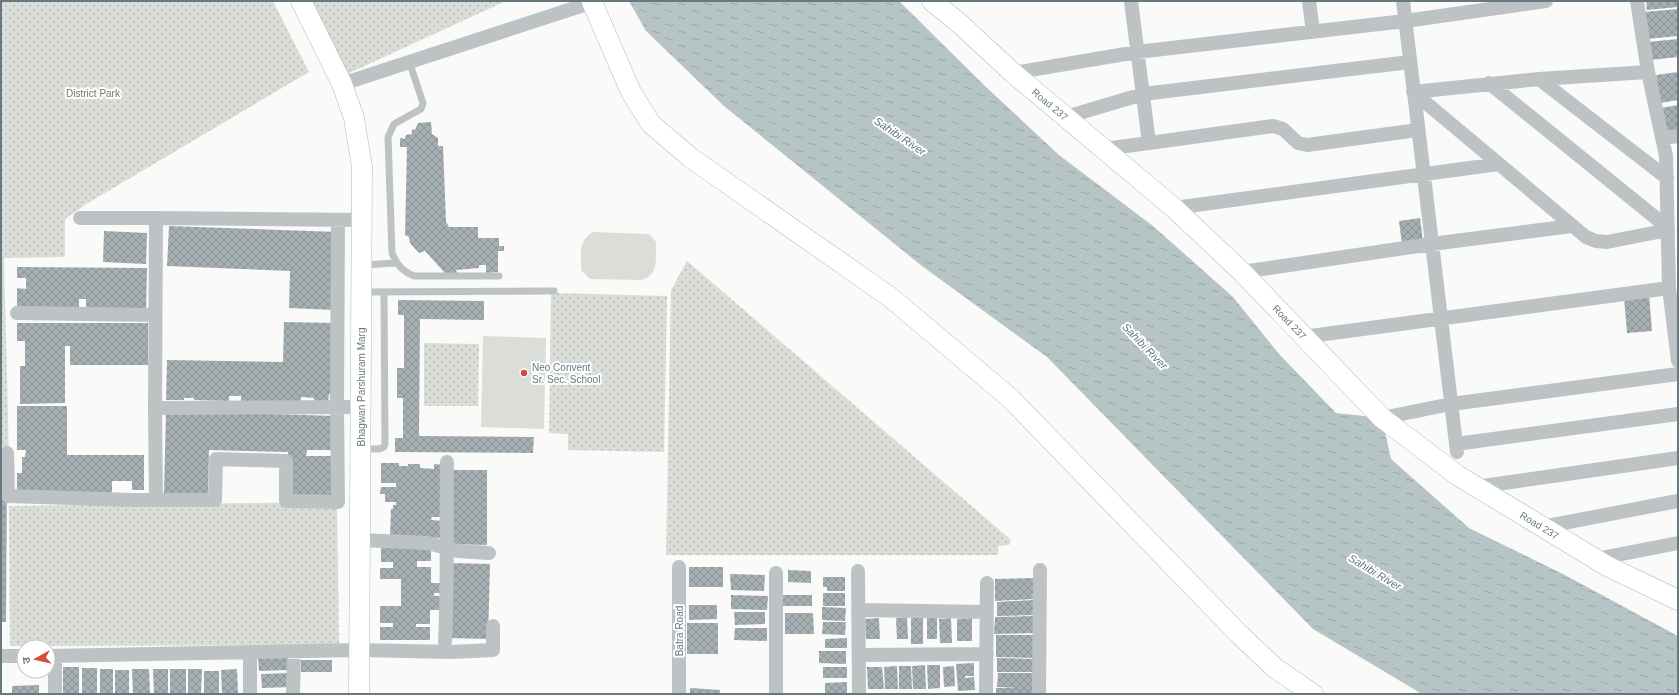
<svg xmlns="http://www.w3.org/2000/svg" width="1679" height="695" font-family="Arial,'Noto Sans Devanagari',sans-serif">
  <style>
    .green { fill: url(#green-dots) }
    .pitch { fill: #dbded8 }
    .water { fill: url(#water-ripples) }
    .building { fill: url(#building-cross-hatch) }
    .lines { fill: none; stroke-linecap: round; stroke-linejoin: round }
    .secondary-casing { stroke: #b2b9bc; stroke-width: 21 }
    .lane { stroke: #bdc3c5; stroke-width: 7 }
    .street { stroke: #bdc3c5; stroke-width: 14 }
    .secondary { stroke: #fff; stroke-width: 20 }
    .poi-dot { fill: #d44c3e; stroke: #fff; stroke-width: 1.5 }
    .labels { text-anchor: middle; stroke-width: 4; stroke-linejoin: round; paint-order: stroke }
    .park-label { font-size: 10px; fill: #6c7966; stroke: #fff }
    .street-label { font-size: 10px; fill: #677980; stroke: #fff }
    .poi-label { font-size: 10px; fill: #677980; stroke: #fff; text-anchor: start }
    .water-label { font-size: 11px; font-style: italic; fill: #62767a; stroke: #fff }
  </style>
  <defs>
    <pattern id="green-dots" width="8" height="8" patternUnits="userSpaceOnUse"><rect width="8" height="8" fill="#dbded8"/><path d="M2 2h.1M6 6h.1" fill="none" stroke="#b5b9b4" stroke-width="1.8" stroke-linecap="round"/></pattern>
    <pattern id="water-ripples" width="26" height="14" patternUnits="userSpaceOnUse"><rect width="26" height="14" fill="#b7c4c6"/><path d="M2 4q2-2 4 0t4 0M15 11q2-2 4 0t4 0" fill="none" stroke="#99a4a6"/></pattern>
    <pattern id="building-cross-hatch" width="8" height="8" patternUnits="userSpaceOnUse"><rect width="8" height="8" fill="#a5afb2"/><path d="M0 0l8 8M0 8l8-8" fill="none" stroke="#8a9396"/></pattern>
  </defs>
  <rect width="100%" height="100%" fill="#fafaf8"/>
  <path class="green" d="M 1,1 L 273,1 L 309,72 L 88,203 L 65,219 L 65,257 L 4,258 L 9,459 L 1,459 Z
    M 307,1 L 506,1 L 347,74 Z
    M 687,261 L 1011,540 L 1009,545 L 998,546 L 998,555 L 666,555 L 671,290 Z
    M 551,293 L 667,296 L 664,452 L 568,450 L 568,434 L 549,433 Z
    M 424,343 L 479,344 L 478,406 L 424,406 Z
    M 337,502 L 339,645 L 10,646 L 9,506 Z"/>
  <path class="pitch" d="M 593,232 L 649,234 L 656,242 C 655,258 660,274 642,280 L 590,279 L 581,270 C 582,255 577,241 593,232 Z
    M 483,336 L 546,338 L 544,429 L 481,427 Z"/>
  <path class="water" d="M 629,1 L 899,1 L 985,86 L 1059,155 L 1153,226 L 1233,297 L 1279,354 L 1336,413 L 1382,418 L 1391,459 L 1469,528 L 1563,574 L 1678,636 L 1678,694 L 1422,694 L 1313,629 L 1047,357 L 922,266 L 724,106 L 646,31 Z"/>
  <path class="building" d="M 1646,1 L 1678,1 L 1678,7 L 1647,10 Z
    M 1678,9 L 1678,36 L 1647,39 L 1644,12 Z
    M 1678,39 L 1678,57 L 1650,60 L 1648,42 Z
    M 1678,72 L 1678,100 L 1660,103 L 1656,75 Z
    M 1678,105 L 1678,130 L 1665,132 L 1661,108 Z
    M 431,122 L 432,134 L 438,138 L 438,146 L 443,146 L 446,222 L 449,227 L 478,227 L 478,238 L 499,238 L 499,246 L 504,246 L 504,251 L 498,251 L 498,272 L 486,273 L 486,265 L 479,265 L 479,268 L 456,270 L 457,273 L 445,273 L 425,251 L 419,253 L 410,243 L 409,237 L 405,235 L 407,147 L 400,147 L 400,138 L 405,139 L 406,135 L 412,134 L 412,129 L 415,130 L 418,123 Z
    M 1420,218 L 1423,241 L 1402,244 L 1399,221 Z
    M 169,226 L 337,232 L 334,310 L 289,308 L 290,271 L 167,266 Z
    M 104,231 L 147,233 L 146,264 L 103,262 Z
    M 17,267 L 147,268 L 146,310 L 86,309 L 86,299 L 79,299 L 79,309 L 17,309 L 17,288 L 26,289 L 26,278 L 17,278 Z
    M 1649,294 L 1652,331 L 1627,333 L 1624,297 Z
    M 398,300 L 484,301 L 484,320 L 420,319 L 419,436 L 534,437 L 533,453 L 395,452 L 395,438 L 403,438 L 403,398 L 397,398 L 397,368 L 404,368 L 404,315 L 398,315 Z
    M 284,322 L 335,323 L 334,395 L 329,394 L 328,403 L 314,403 L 314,398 L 301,397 L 301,403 L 241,401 L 241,396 L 229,396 L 229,401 L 194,400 L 194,398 L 184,398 L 184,400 L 166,400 L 167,360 L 283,362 Z
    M 17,323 L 148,323 L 148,365 L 70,365 L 70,346 L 65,346 L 65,403 L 20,404 L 20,366 L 25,366 L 25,341 L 17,341 Z
    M 17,406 L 67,406 L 67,455 L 144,455 L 144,490 L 132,490 L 132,481 L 112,481 L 112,494 L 17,494 L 17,473 L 22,473 L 22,457 L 25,457 L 26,450 L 17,450 Z
    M 166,411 L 335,416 L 334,450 L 307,450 L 306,456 L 334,456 L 333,496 L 287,495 L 288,452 L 209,450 L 208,494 L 164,493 Z
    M 381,463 L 399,463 L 399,466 L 408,466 L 408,464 L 420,464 L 420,468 L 434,469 L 434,464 L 445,465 L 443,517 L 432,517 L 431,520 L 444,521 L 443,538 L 390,536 L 391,509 L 393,509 L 393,505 L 396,505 L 396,502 L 385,502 L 385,494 L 380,494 L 381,487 L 396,487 L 396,483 L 381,483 Z
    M 1,470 L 7,470 L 6,622 L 1,622 Z
    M 448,470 L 487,470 L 487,545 L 448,544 Z
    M 381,546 L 431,546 L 431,561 L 417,561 L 417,567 L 431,567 L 431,583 L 445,583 L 445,593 L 434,593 L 434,596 L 445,596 L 445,610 L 430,610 L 430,624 L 416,624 L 416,627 L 430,627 L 430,640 L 380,640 L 380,627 L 393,627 L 393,623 L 380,623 L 380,606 L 401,606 L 401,579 L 380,579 L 380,568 L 393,568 L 393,562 L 381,562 Z
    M 450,563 L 490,564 L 488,639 L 448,638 Z
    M 689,567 L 723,567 L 723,587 L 689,587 Z
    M 788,570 L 811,571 L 811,583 L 788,582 Z
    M 730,574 L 765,575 L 764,591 L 731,590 Z
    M 823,577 L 845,577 L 845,591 L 827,591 L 827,587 L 823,587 Z
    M 1033,578 L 1034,599 L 995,601 L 995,579 Z
    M 823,593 L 845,593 L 845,606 L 823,606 Z
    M 731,595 L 768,596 L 767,610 L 731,609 Z
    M 783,595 L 812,595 L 812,606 L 783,606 Z
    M 1033,600 L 1034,615 L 997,616 L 997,602 Z
    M 689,605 L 717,605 L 717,619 L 689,620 Z
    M 822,607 L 846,608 L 845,621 L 822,620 Z
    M 734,612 L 765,612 L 765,624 L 735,625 Z
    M 785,613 L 813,613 L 814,634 L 785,634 Z
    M 911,616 L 923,616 L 923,644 L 911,644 Z
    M 1034,616 L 1035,633 L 994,634 L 995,617 Z
    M 907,617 L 908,639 L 897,639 L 896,618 Z
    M 879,618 L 880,639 L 866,639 L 865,619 Z
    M 927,618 L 937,618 L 937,639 L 927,639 Z
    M 951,618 L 952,643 L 940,643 L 939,619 Z
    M 972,618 L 972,641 L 957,641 L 957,619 Z
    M 823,622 L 846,622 L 845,635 L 822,634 Z
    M 687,623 L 718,623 L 718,654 L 687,654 Z
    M 735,628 L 767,628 L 767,641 L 734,640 Z
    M 996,635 L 1036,635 L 1036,658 L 996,657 Z
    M 847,638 L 847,648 L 825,648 L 825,639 Z
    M 819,651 L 846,651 L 846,664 L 819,663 Z
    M 288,657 L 288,670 L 259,671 L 258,658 Z
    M 997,658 L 1035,659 L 1035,672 L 997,672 Z
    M 301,660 L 332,660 L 332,672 L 301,672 Z
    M 974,663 L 974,676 L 965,676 L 965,678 L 974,677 L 975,690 L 958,691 L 956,664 Z
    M 925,665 L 926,689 L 913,689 L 912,666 Z
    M 927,665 L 940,665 L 940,688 L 928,689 Z
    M 897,666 L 898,689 L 885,689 L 884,667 Z
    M 899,666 L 911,666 L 912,689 L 899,689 Z
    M 954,666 L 955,686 L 944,687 L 943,667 Z
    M 63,667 L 79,667 L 79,694 L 63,694 Z
    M 823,667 L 847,667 L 847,678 L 823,678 Z
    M 867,667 L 882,667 L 884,689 L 868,689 Z
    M 82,668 L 97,668 L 97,694 L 82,694 Z
    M 100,669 L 113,669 L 113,694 L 100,694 Z
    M 132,669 L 149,669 L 150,694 L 133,694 Z
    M 153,669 L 168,669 L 168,694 L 154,694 Z
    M 170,669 L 186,669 L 186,694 L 170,694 Z
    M 188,669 L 202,669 L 201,694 L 188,694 Z
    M 237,669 L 238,694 L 222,694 L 221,670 Z
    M 115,670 L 129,670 L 129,694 L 115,694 Z
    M 204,671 L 219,671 L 219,694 L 204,694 Z
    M 290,673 L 290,687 L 262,688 L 261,674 Z
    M 998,673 L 1035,673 L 1036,694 L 996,694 L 996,688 L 1018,688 L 997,687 Z
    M 847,682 L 847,693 L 825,694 L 825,683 Z
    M 39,685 L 39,694 L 12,694 L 12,686 Z
    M 690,688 L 720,690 L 720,694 L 690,694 Z"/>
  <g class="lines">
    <g class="secondary-casing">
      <g id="secondary">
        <path d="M 301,1 L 342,84 L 354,118 L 362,167 L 359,694"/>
        <path id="s1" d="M 932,1 L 959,23 L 1013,73 L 1174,208 L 1242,272 L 1382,418 L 1457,475 L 1607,566 L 1678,600"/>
        <path d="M 592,2 L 631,92 L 651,124 L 691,158 L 890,297 L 1010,398 L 1239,634 L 1275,668 L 1313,694"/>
      </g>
    </g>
    <path class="lane" d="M 409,61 L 423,103 L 421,109 L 394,124 L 388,137 L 392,253 C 397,265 402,271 414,276 L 499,276
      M 362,265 L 396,263
      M 362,292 L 554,291
      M 361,449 L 379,449 L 384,447 L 385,444 L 384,292"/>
    <path class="street" d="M 1309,1 L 1313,32
      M 1403,1 L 1457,452
      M 1637,1 L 1648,72 L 1666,156 L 1669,288 L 1678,361
      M 1648,72 L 1539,79 L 1413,92 L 1586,237 L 1596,241 L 1607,242 L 1668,230
      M 1013,73 L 1137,52 L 1405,21 L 1546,1
      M 1539,79 L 1667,178
      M 1489,83 L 1667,227
      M 342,84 L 596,1
      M 1066,117 L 1143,94 L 1410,62
      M 1662,138 L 1678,136
      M 1149,143 L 1273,126 L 1283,129 L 1298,143 L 1307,145 L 1418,130
      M 1104,149 L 1149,143 L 1131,1
      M 1174,208 L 1499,164
      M 80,218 L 156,218
      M 1242,272 L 1432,244 L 1571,226
      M 17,313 L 155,315
      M 1303,337 L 1669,288
      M 155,408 L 361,407
      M 1382,418 L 1451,404 L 1678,374
      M 1456,444 L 1678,414
      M 7,453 L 8,496 L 132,500 L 215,500 L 216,459 L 286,461 L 286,501 L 338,502 L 337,407 L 338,220
      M 1476,487 L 1678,458
      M 156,500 L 155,408 L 156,218 L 362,220
      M 1542,527 L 1678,501
      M 360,540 L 428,543 L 458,551 L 489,553
      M 1596,559 L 1678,543
      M 679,567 L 679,694
      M 858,571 L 859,694
      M 858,610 L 987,612
      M 445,642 C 448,582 446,522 447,462
      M 859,655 L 987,654
      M 1,656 L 24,656
      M 48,656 L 359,650 L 451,652 L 493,650 L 493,626
      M 55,656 L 55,694
      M 250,694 L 250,652
      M 293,694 L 294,652
      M 776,694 L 776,573
      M 986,694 L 987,583
      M 1039,694 L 1040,570"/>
    <use href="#secondary" class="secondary"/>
  </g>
  <circle class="poi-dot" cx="524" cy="373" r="4"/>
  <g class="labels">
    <g class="park-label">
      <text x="93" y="97">District Park</text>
    </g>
    <g class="street-label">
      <text dy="4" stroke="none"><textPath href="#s1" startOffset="157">Road 237</textPath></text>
      <text dy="4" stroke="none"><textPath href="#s1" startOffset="481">Road 237</textPath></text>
      <text transform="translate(361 387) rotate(-90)" y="4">Bhagwan Parshuram Marg</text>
      <text dy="4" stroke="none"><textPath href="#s1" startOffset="805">Road 237</textPath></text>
      <text transform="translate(679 631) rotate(-90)" y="4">Batra Road</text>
    </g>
    <g class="poi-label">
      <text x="532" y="371">Neo Convent<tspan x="532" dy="12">Sr. Sec. School</tspan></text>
    </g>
    <g class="water-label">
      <text transform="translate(900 136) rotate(34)" y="4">Sahibi River</text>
      <text transform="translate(1145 346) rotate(46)" y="4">Sahibi River</text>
      <text transform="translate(1375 572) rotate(31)" y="4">Sahibi River</text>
    </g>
  </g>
  <rect width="1679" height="695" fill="none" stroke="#677980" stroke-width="4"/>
  <g transform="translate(36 659) rotate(262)"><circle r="19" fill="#ffffff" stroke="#c2c9cc"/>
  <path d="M0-3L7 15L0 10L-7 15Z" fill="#d44c3e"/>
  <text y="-6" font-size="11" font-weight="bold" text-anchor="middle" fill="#677980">उ</text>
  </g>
</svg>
